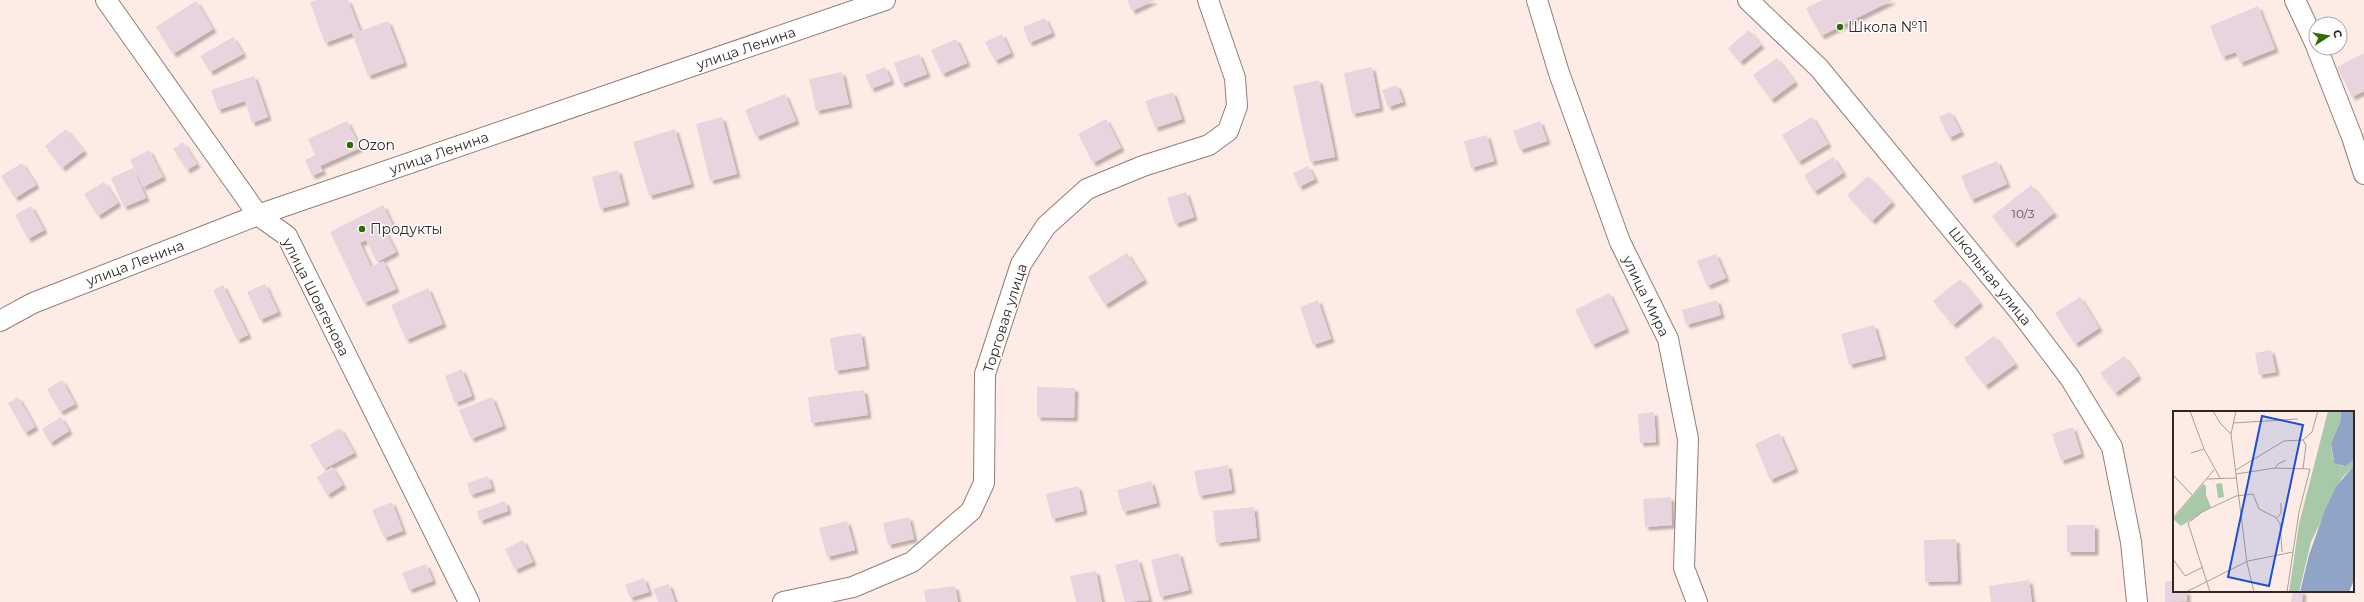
<svg xmlns="http://www.w3.org/2000/svg" width="2364" height="602" font-family="Montserrat,sans-serif">
  <style>
    .building { fill: #e8d4df; filter: url(#shadow) }
    .lines { fill: none; stroke-linecap: round; stroke-linejoin: round }
    .minor-casing { stroke: #917e76; stroke-width: 22 }
    .minor { stroke: #fff; stroke-width: 20 }
    .poi-dot { fill: #316d00; stroke: #fff; stroke-width: 1.5 }
    .labels { text-anchor: middle; stroke-width: 3; stroke-linejoin: round; paint-order: stroke }
    .number-label { font-size: 12px; fill: #5e5354 }
    .poi-label { font-size: 14px; fill: #302825; stroke: #fff; text-anchor: start }
    .street-label { font-size: 14px; fill: #302825; stroke: #fff }
    .inset-road { fill: none; stroke: #ab9e98; stroke-width: 1 }
    .view { fill: #1d4ed8; fill-opacity: 0.15; stroke: #1d4ed8; stroke-width: 2 }
    .inset-edge { fill: none; stroke: #302825; stroke-width: 2 }
  </style>
  <defs>
    <filter id="shadow"><feDropShadow dx="3.5" dy="3.5" stdDeviation="1" flood-color="#0004"/></filter>
  </defs>
  <rect width="100%" height="100%" fill="#fdece5"/>
  <path class="building" d="M 317,0 L 348,0 L 360,31 L 388,21 L 404,63 L 368,76 L 352,33 L 325,43 L 310,2 Z
    M 1127,0 L 1155,0 L 1132,11 Z
    M 1823,0 L 1893,0 L 1821,36 L 1806,8 Z
    M 196,1 L 213,29 L 173,54 L 156,27 Z
    M 2258,6 L 2275,49 L 2240,63 L 2236,52 L 2222,57 L 2210,26 Z
    M 1045,18 L 1052,33 L 1029,43 L 1023,27 Z
    M 1749,30 L 1761,45 L 1740,62 L 1728,48 Z
    M 1002,34 L 1011,53 L 995,61 L 985,42 Z
    M 233,37 L 243,54 L 210,72 L 200,56 Z
    M 956,39 L 967,63 L 942,74 L 931,50 Z
    M 2364,53 L 2364,91 L 2352,97 L 2337,67 Z
    M 919,54 L 927,74 L 901,84 L 894,63 Z
    M 1777,58 L 1795,82 L 1771,100 L 1753,75 Z
    M 885,67 L 891,81 L 871,89 L 865,75 Z
    M 1372,67 L 1380,108 L 1352,114 L 1344,73 Z
    M 842,72 L 849,104 L 816,111 L 809,79 Z
    M 254,76 L 268,117 L 252,123 L 245,101 L 218,110 L 211,90 Z
    M 1319,80 L 1335,157 L 1310,162 L 1293,86 Z
    M 1397,85 L 1403,102 L 1388,107 L 1382,90 Z
    M 1173,92 L 1182,119 L 1155,128 L 1145,101 Z
    M 785,94 L 796,121 L 756,137 L 745,110 Z
    M 1950,112 L 1961,132 L 1949,138 L 1939,117 Z
    M 722,117 L 737,174 L 710,181 L 696,124 Z
    M 1812,117 L 1828,144 L 1798,162 L 1782,135 Z
    M 1106,119 L 1121,148 L 1093,163 L 1078,134 Z
    M 347,121 L 360,148 L 320,166 L 323,171 L 312,176 L 305,160 L 315,155 L 308,139 Z
    M 1540,121 L 1547,141 L 1520,150 L 1513,131 Z
    M 66,129 L 84,151 L 62,168 L 45,146 Z
    M 675,129 L 691,184 L 649,196 L 633,142 Z
    M 1487,135 L 1494,161 L 1471,168 L 1464,141 Z
    M 183,142 L 197,164 L 187,170 L 173,149 Z
    M 149,150 L 163,177 L 143,187 L 130,160 Z
    M 1833,157 L 1843,173 L 1814,192 L 1804,175 Z
    M 1997,161 L 2007,184 L 1971,200 L 1961,176 Z
    M 22,163 L 36,185 L 15,198 L 1,176 Z
    M 1308,166 L 1315,179 L 1299,187 L 1293,173 Z
    M 133,168 L 146,198 L 124,207 L 111,178 Z
    M 618,170 L 626,202 L 600,209 L 592,177 Z
    M 1868,176 L 1892,202 L 1872,221 L 1847,195 Z
    M 104,182 L 118,203 L 98,216 L 84,194 Z
    M 2031,185 L 2054,213 L 2014,244 L 1992,216 Z
    M 1186,192 L 1194,217 L 1175,224 L 1167,198 Z
    M 383,205 L 393,226 L 373,236 L 385,231 L 396,252 L 377,262 L 366,240 L 360,243 L 371,267 L 383,261 L 396,289 L 364,303 L 330,232 Z
    M 31,206 L 44,230 L 28,239 L 15,215 Z
    M 1127,253 L 1144,280 L 1105,305 L 1088,277 Z
    M 1716,254 L 1726,278 L 1707,286 L 1697,261 Z
    M 1960,279 L 1980,303 L 1953,325 L 1933,301 Z
    M 265,284 L 278,312 L 260,320 L 247,292 Z
    M 223,285 L 248,335 L 237,340 L 213,290 Z
    M 428,288 L 443,324 L 406,340 L 391,305 Z
    M 1609,293 L 1626,329 L 1592,345 L 1575,310 Z
    M 2080,297 L 2099,328 L 2075,344 L 2055,313 Z
    M 1318,300 L 1331,339 L 1313,345 L 1300,307 Z
    M 1717,300 L 1721,315 L 1686,325 L 1682,310 Z
    M 1874,325 L 1883,356 L 1849,365 L 1841,334 Z
    M 861,333 L 866,366 L 835,371 L 830,338 Z
    M 1994,336 L 2015,364 L 1985,386 L 1964,358 Z
    M 2271,350 L 2276,372 L 2259,375 L 2255,353 Z
    M 2124,356 L 2138,376 L 2115,393 L 2100,373 Z
    M 462,369 L 472,396 L 455,403 L 445,376 Z
    M 62,380 L 75,404 L 60,412 L 47,389 Z
    M 1037,387 L 1075,388 L 1074,418 L 1037,417 Z
    M 864,390 L 868,415 L 811,423 L 808,397 Z
    M 18,397 L 35,427 L 25,433 L 8,403 Z
    M 492,397 L 503,426 L 471,439 L 459,410 Z
    M 1654,412 L 1656,442 L 1640,443 L 1638,414 Z
    M 61,417 L 69,431 L 50,443 L 42,429 Z
    M 2073,427 L 2081,454 L 2061,461 L 2052,434 Z
    M 340,428 L 354,453 L 324,469 L 310,445 Z
    M 1779,433 L 1795,469 L 1770,480 L 1755,444 Z
    M 1228,465 L 1232,490 L 1199,496 L 1194,471 Z
    M 332,467 L 343,485 L 327,495 L 317,477 Z
    M 488,476 L 492,488 L 470,495 L 467,483 Z
    M 1151,481 L 1157,503 L 1123,512 L 1117,490 Z
    M 1078,486 L 1084,511 L 1052,519 L 1046,494 Z
    M 1671,497 L 1672,525 L 1645,527 L 1643,499 Z
    M 505,501 L 508,511 L 480,521 L 477,511 Z
    M 392,502 L 403,531 L 384,538 L 372,510 Z
    M 1254,507 L 1257,538 L 1216,543 L 1213,511 Z
    M 909,517 L 914,539 L 888,545 L 883,523 Z
    M 847,521 L 855,550 L 827,557 L 819,528 Z
    M 2067,525 L 2095,525 L 2095,552 L 2067,552 Z
    M 1956,539 L 1958,581 L 1925,582 L 1924,540 Z
    M 523,540 L 533,562 L 515,570 L 505,549 Z
    M 1179,553 L 1189,590 L 1160,597 L 1151,560 Z
    M 1138,559 L 1149,600 L 1125,602 L 1115,565 Z
    M 426,564 L 433,581 L 409,590 L 402,573 Z
    M 1096,571 L 1102,602 L 1076,602 L 1070,576 Z
    M 644,578 L 649,592 L 630,598 L 625,585 Z
    M 2029,580 L 2032,602 L 1991,602 L 1989,586 Z
    M 2165,581 L 2174,581 L 2174,591 L 2187,591 L 2187,601 L 2165,602 Z
    M 669,584 L 675,602 L 658,602 L 653,589 Z
    M 955,586 L 958,602 L 926,602 L 924,590 Z
    M 2293,591 L 2303,591 L 2302,602 L 2291,602 Z"/>
  <g class="lines">
    <g class="minor-casing">
      <path id="minor" d="M 106,0 L 258,215 L 287,236 L 469,602
        M 1537,0 L 1559,73 L 1620,242 L 1668,339 L 1688,439 L 1684,568 L 1697,602
        M 1748,0 L 1819,68 L 2023,316 L 2070,378 L 2112,447 L 2131,542 L 2137,602
        M 2295,0 L 2316,45
        M 2317,48 L 2352,137 L 2364,174
        M 0,321 L 33,303 L 258,215 L 885,0
        M 783,602 L 853,587 L 912,562 L 971,511 L 984,483 L 985,374 L 1021,264 L 1046,226 L 1087,189 L 1143,166 L 1209,145 L 1228,131 L 1237,106 L 1235,78 L 1208,0"/>
    </g>
    <use href="#minor" class="minor"/>
  </g>
  <g class="poi-dot">
    <circle cx="1840" cy="27" r="4"/>
    <circle cx="350" cy="145" r="4"/>
    <circle cx="362" cy="229" r="4"/>
  </g>
  <g class="labels">
    <g class="number-label">
      <text x="2023" y="218">10/3</text>
    </g>
    <g class="poi-label">
      <text x="1848" y="32">Школа №11</text>
      <text x="358" y="150">Ozon</text>
      <text x="370" y="234">Продукты</text>
    </g>
    <g class="street-label">
      <text transform="translate(746 48) rotate(-19)" y="5">улица Ленина</text>
      <text transform="translate(439 153) rotate(-19)" y="5">улица Ленина</text>
      <text transform="translate(135 263) rotate(-21)" y="5">улица Ленина</text>
      <text transform="translate(1990 276) rotate(51)" y="5">Школьная улица</text>
      <text transform="translate(1646 296) rotate(64)" y="5">улица Мира</text>
      <text transform="translate(316 297) rotate(63)" y="5">улица Шовгенова</text>
      <text transform="translate(1005 318) rotate(-72)" y="5">Торговая улица</text>
    </g>
  </g>
  <g transform="translate(2173 411)">
    <rect width="181" height="181" fill="#fdece5"/>
    <path d="M 155,0 L 168,0 L 167,11 L 158,32 L 160,49 L 169,55 L 181,49 L 181,54 L 169,67 L 138,131 L 126,181 L 116,181 L 126,113 ZM 49,72 L 51,86 L 45,87 L 43,73 ZM 30,73 L 33,75 L 33,84 L 38,96 L 8,115 L 0,108 Z" fill="#a8c9a9"/>
    <path d="M 168,0 L 181,0 L 181,49 L 172,55 L 161,52 L 158,32 L 167,11 ZM 181,54 L 181,169 L 176,181 L 127,181 L 136,144 L 152,99 L 163,76 Z" fill="#90a4c8"/>
    <path class="inset-road" d="M 17,0 L 31,38 L 47,67M 40,0 L 47,12 L 58,23M 63,0 L 58,23 L 74,152 L 81,181M 60,12 L 125,8M 130,29 L 139,21 L 145,0M 18,42 L 31,38M 102,57 L 105,53 L 113,49M 130,58 L 133,34 L 130,29M 63,59 L 111,30 L 130,29M 63,63 L 102,57 L 137,58 L 126,101 L 114,181M 0,64 L 19,84M 34,68 L 64,67M 0,107 L 41,59M 104,107 L 108,102 L 108,92M 0,148 L 12,165 L 30,156M 13,181 L 75,150 L 120,141M 37,181 L 15,112 L 29,101 L 63,85 L 80,83 L 86,98 L 102,106 L 107,112 L 109,141"/>
    <path class="view" d="M 89,5 L 130,14 L 96,175 L 55,166 Z"/>
    <rect width="181" height="181" class="inset-edge"/>
  </g>
  <g transform="translate(2328 36) rotate(78)"><circle r="19" fill="#ffffff" stroke="#aca9a8"/>
  <path d="M0-3L7 15L0 10L-7 15Z" fill="#316d00"/>
  <text y="-6" font-size="11" font-weight="bold" text-anchor="middle" fill="#302825">С</text>
  </g>
</svg>
